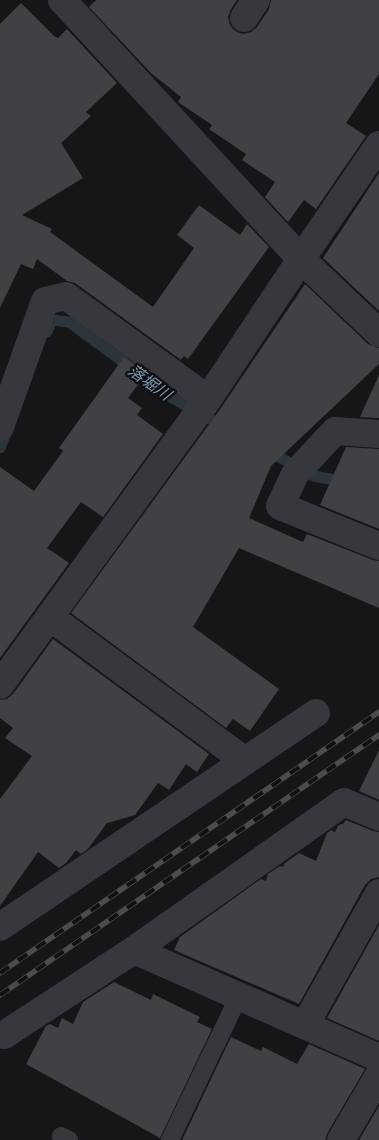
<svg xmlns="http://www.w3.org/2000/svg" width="379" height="1140" font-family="Manrope,'Noto Sans JP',sans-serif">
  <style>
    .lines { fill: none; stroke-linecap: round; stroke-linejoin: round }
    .stream { stroke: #2c353c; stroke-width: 11 }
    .building { fill: #404145 }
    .service { stroke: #37383d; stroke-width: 18 }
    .minor { stroke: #37383d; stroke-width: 28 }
    .rail-casing { stroke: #4a4c52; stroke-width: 5.5 }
    .rail { stroke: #111113; stroke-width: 4; stroke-dasharray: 11; stroke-linecap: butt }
    .labels { text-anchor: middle; stroke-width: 5; stroke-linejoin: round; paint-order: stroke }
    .water-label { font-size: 16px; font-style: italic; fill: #7f9bb3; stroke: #111113 }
  </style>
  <rect width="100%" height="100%" fill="#161618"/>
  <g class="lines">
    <path class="stream" d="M 47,332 L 52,320 L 69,322 L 174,399 L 226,428
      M 0,448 L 8,428
      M 268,451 L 314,476 L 345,482"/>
  </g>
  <path class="building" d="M 96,0 L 237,0 L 231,9 L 228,17 L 230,25 L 235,31 L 243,34 L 251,32 L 257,27 L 269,9 L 271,0 L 379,0 L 379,74 L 346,123 L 366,136 L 316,209 L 304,200 L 288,222 L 265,197 L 275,182 L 242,160 L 246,154 L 209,129 L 212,125 L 178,102 L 181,97 L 151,73 L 89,7 Z
    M 21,3 L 54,36 L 58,38 L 67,29 L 117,83 L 86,112 L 91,116 L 61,143 L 83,178 L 22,215 L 52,229 L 50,232 L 153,307 L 194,248 L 177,235 L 199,205 L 240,235 L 247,224 L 269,247 L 188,359 L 184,356 L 181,360 L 75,283 L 67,281 L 37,259 L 33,269 L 21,264 L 0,308 L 0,24 Z
    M 379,173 L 379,311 L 323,258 Z
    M 305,284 L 368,344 L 379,348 L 379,364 L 271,466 L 249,518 L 303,542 L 307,534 L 373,560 L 379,561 L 379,608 L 239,548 L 193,627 L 279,689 L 250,731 L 233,719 L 226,728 L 71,613 L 221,408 Z
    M 124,357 L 146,374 L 128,398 L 142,408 L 137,415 L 163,434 L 103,517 L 81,502 L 47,548 L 69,563 L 0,658 L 0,467 L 34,491 L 63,451 L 59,448 Z
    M 379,375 L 379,418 L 360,417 Z
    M 346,447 L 379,449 L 379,529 L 320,505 Z
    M 53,639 L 209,754 L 197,772 L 186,764 L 169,790 L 158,783 L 135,815 L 107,823 L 88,849 L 81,854 L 76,850 L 66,863 L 59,868 L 38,852 L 0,906 L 0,799 L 32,756 L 5,738 L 13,728 L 0,718 L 0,700 L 7,699 L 13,694 Z
    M 379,750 L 379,800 L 359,791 Z
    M 346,820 L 373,831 L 379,832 L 379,877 L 371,879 L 365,885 L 299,1004 L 174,950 L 180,937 L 261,879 L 266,881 L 268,874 L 280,866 L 283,867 L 285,863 L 299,853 L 316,861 L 327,833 L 331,830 L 335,832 L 338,826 L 341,824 L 343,824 Z
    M 379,925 L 379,1041 L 327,1018 Z
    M 114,982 L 151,1000 L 153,994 L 200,1017 L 197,1022 L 212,1029 L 160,1138 L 26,1064 L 46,1026 L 50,1024 L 58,1028 L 62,1018 L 73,1024 L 83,1002 Z
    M 231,1037 L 261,1051 L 263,1047 L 297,1064 L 309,1044 L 365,1069 L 328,1132 L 325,1140 L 182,1140 Z
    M 379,1106 L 379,1140 L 359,1140 Z"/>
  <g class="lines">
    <path class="service" d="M 61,1136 L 69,1140
      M 170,1140 L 239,996"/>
    <path class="minor" d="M 62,0 L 301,259 L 379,333
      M 244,18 L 256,0
      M 0,427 L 45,301 L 66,296 L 208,399
      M 379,434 L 335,431 L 295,474 L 280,506 L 379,546
      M 50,617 L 245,761
      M 0,685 L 208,399 L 301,259 L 379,145
      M 0,927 L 316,713
      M 134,950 L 379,1058
      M 305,1025 L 379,893
      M 4,1035 L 134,950 L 344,802 L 379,817
      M 341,1140 L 379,1075"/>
    <g class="rail-casing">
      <path id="rail" d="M 0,973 L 379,712
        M 0,995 L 379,735"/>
    </g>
    <use href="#rail" class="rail"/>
  </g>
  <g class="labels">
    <g class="water-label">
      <text transform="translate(150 382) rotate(36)" y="6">落堀川</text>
    </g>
  </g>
</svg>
